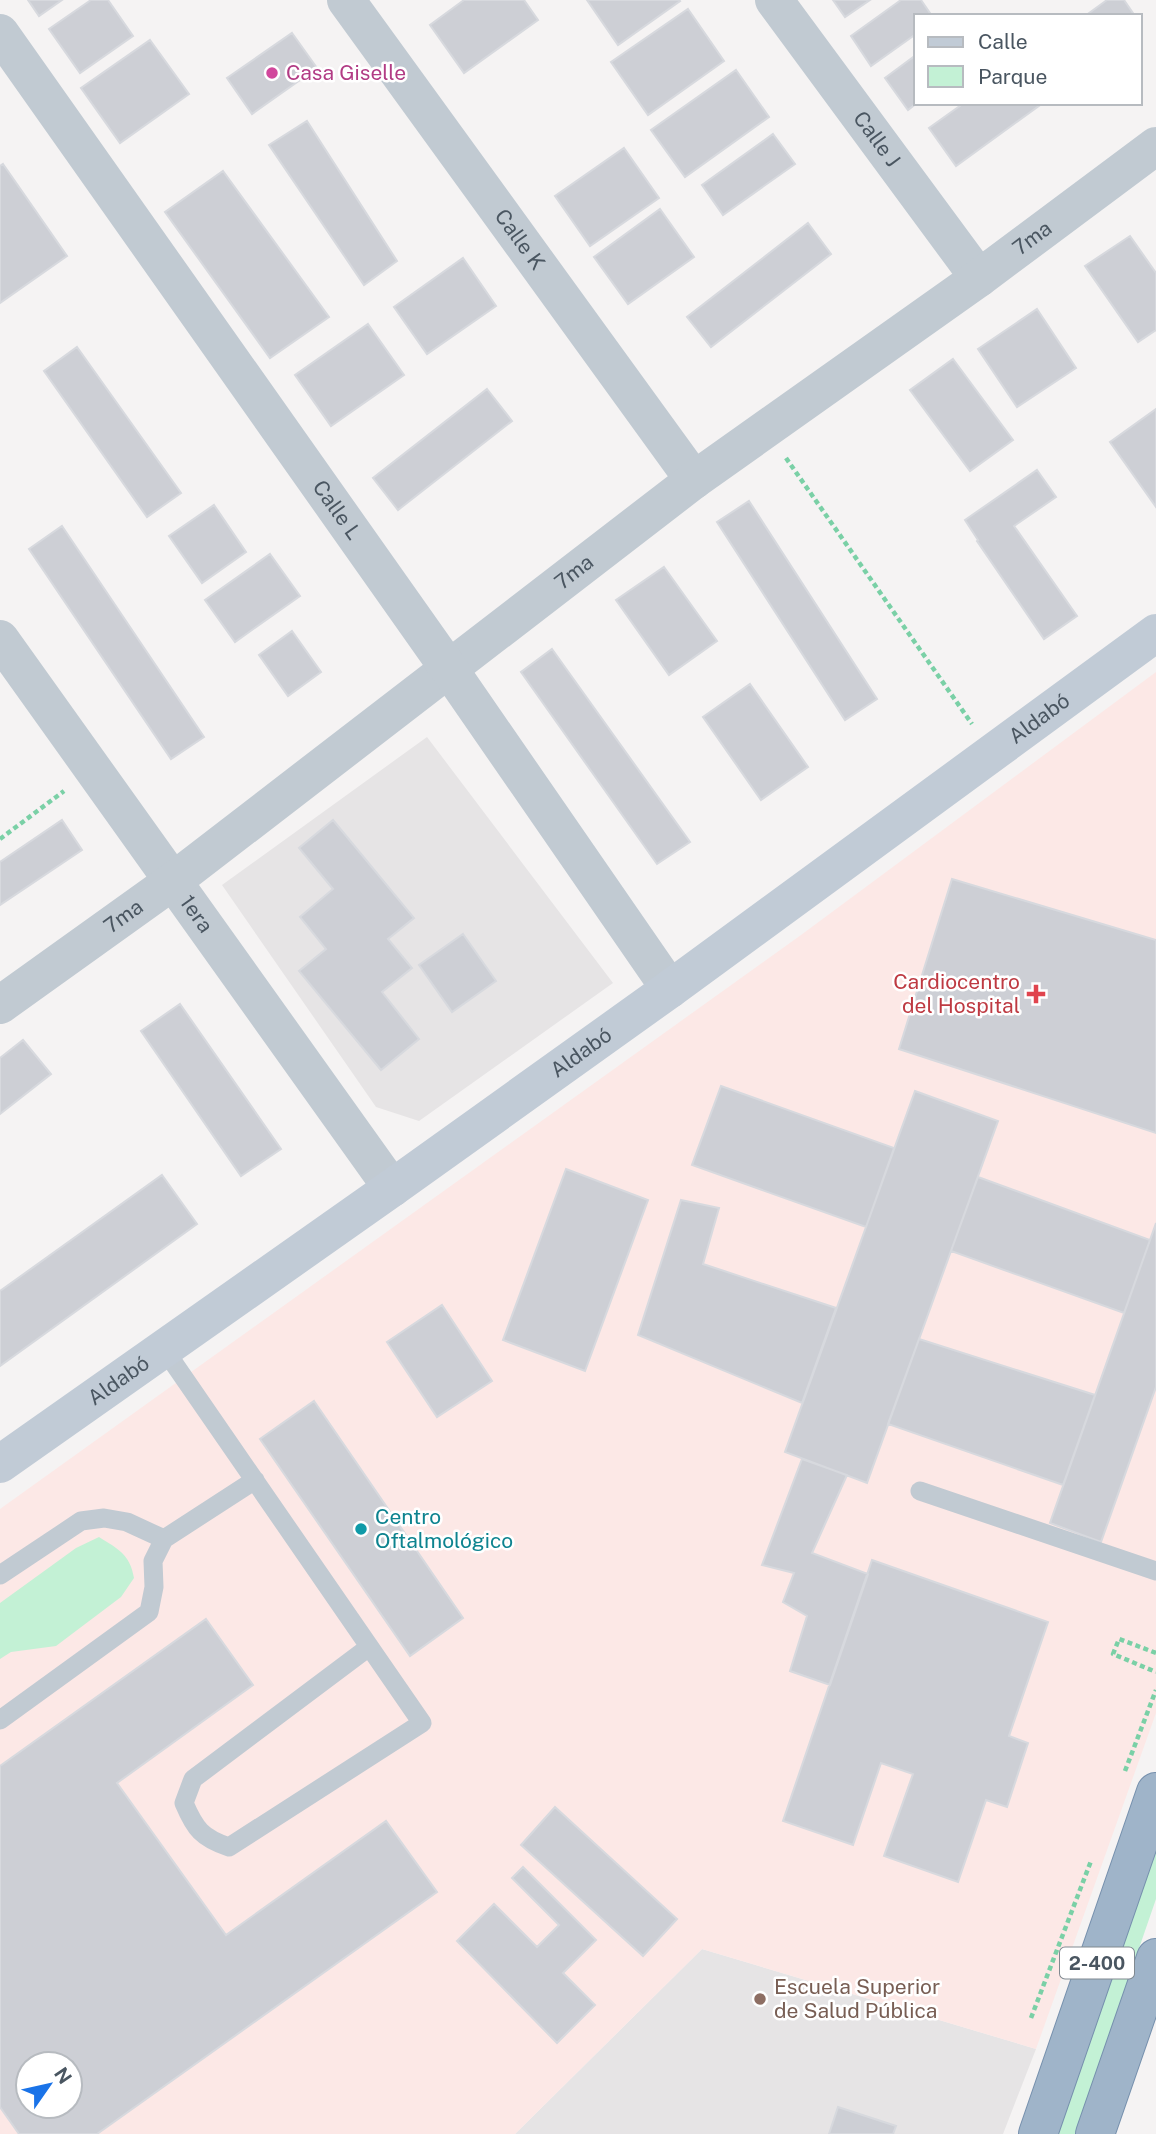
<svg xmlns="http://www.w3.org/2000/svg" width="1156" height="2134" font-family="'Public Sans',sans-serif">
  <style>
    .education { fill: #e6e4e5 }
    .medical { fill: #fce8e6; fill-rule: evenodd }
    .green { fill: #c3f1d5 }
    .building { fill: #cdcfd5; stroke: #d7d9de; stroke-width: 2; fill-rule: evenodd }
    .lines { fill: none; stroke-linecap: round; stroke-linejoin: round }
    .trunk-casing { stroke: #7690ad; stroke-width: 40 }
    .path { stroke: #7ad0a6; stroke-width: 4.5; stroke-dasharray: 5 3.5; stroke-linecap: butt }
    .service { stroke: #c1cad2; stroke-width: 19 }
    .minor { stroke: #c1cad2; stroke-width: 38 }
    .tertiary { stroke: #c1cad2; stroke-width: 38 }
    .secondary { stroke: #c1cbd6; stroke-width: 38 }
    .trunk { stroke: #9fb4c9; stroke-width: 38 }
    .hotel-dot { fill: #d1479c; stroke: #fff; stroke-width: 2.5 }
    .health-dot { fill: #e0444e; stroke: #fff; stroke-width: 2.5 }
    .culture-dot { fill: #0f9aa8; stroke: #fff; stroke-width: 2.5 }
    .education-dot { fill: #8d6e63; stroke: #fff; stroke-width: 2.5 }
    .labels { text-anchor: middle; stroke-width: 5; stroke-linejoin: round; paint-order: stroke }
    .shield { fill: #fff; stroke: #808990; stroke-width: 2 }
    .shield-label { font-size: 19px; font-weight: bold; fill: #4a5661 }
    .hotel-label { font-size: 21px; fill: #b23c85; stroke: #fff; text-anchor: start }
    .street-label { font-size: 21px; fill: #4a5661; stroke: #fff }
    .health-label { font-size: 21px; fill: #be3a42; stroke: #fff; text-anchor: end }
    .culture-label { font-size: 21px; fill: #0d838f; stroke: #fff; text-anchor: start }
    .education-label { font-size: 21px; fill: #785e54; stroke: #fff; text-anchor: start }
  </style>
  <rect width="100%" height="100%" fill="#f5f3f3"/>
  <path class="education" d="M 427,737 L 613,983 L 419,1121 L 376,1107 L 222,885 Z
    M 702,1949 L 1036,2049 L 1003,2134 L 515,2134 Z"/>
  <path class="medical" d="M 1156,672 L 1156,1713 L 1036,2049 L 702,1949 L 515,2134 L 0,2134 L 0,1509 L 801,935 ZM 28,2064 L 70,2064 L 70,2106 L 28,2106 Z"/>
  <path class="green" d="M 99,1537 C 118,1549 130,1554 134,1578 L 121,1597 L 56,1646 L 11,1652 L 0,1659 L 0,1603 L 76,1548 Z
    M 1156,1847 L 1156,1899 L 1075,2134 L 1057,2134 Z"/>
  <path class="building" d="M 28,0 L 62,0 L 39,16 Z
    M 91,0 L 108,0 L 133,36 L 80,73 L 49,29 Z
    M 464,0 L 524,0 L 538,20 L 464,73 L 430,25 Z
    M 587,0 L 679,0 L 680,1 L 618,45 Z
    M 833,0 L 870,0 L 845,17 Z
    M 901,0 L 921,0 L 932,16 L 916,16 L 916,34 L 871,66 L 851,36 Z
    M 1107,0 L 1124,0 L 1135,16 L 1085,16 Z
    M 688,9 L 724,61 L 648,115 L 611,62 Z
    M 292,33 L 317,68 L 252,114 L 227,78 Z
    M 150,40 L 189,94 L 120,143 L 81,88 Z
    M 916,55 L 917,103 L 908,110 L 885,78 Z
    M 736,70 L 769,117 L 685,177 L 651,130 Z
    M 964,103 L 1043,103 L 956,166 L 929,128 Z
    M 307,121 L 397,261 L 364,285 L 269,145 Z
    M 773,134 L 795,164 L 723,215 L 702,185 Z
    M 624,148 L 659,198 L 590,246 L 555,196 Z
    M 3,164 L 67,256 L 0,303 L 0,166 Z
    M 223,171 L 329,317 L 270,358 L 165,212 Z
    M 660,209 L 694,257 L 628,304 L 594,257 Z
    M 808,223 L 831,254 L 711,347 L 687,317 Z
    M 1130,236 L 1156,273 L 1156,330 L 1138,342 L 1085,266 Z
    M 463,258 L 496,306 L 427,354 L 394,307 Z
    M 1037,309 L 1076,368 L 1017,407 L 978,349 Z
    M 368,324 L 404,375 L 331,426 L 295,375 Z
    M 77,347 L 181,493 L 147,517 L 44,371 Z
    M 953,359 L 1013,440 L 970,471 L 910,390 Z
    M 487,389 L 512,421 L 398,510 L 373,478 Z
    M 1156,409 L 1156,507 L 1110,442 Z
    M 1037,470 L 1056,497 L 1014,526 L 1077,616 L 1044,639 L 977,541 L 978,540 L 965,520 Z
    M 749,501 L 877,699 L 845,720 L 717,522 Z
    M 214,505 L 246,552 L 202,583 L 169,536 Z
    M 62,526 L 204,737 L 171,759 L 29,549 Z
    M 270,554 L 300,596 L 235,642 L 205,600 Z
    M 664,567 L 717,641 L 669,675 L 616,600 Z
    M 292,631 L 321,672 L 288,696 L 259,655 Z
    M 552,649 L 690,842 L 657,864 L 521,672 Z
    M 750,684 L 808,767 L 761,800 L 703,717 Z
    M 62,820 L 82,850 L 0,905 L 0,862 Z
    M 333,820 L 414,918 L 388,939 L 412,968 L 382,992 L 419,1039 L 381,1070 L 299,971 L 326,949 L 300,917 L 333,889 L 299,848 Z
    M 952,879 L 1156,940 L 1156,1133 L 899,1049 Z
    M 463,934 L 496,981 L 452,1012 L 419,965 Z
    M 180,1004 L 281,1149 L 241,1176 L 141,1031 Z
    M 23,1040 L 51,1074 L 0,1114 L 0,1058 Z
    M 721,1086 L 894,1148 L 866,1227 L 692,1165 Z
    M 915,1091 L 998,1121 L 867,1483 L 785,1452 Z
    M 566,1169 L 648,1200 L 585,1371 L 503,1340 Z
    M 162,1175 L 197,1224 L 0,1366 L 0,1291 Z
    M 978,1177 L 1150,1240 L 1124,1313 L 951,1251 Z
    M 681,1200 L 719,1208 L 703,1264 L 836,1308 L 802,1403 L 638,1335 Z
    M 1156,1223 L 1156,1387 L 1101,1542 L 1050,1523 Z
    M 442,1305 L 492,1381 L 437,1417 L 387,1342 Z
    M 919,1339 L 1095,1395 L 1063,1485 L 888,1424 Z
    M 314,1401 L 463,1618 L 410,1656 L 260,1439 Z
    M 802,1459 L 847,1475 L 812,1553 L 868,1574 L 830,1685 L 790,1671 L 807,1616 L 783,1602 L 794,1573 L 762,1565 Z
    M 872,1560 L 1048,1622 L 1009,1736 L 1028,1743 L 1007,1807 L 986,1800 L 958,1882 L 884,1856 L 913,1774 L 881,1763 L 853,1845 L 783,1821 Z
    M 206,1619 L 253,1685 L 117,1783 L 226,1935 L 386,1821 L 437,1892 L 97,2134 L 19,2134 L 0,2107 L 0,1766 ZM 28,2064 L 70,2064 L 70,2106 L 28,2106 Z
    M 555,1807 L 677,1919 L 643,1956 L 521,1845 Z
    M 523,1867 L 596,1940 L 563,1973 L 595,2005 L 557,2043 L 457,1941 L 494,1904 L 537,1947 L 559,1925 L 512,1878 Z
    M 838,2107 L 896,2126 L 893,2134 L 829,2134 Z"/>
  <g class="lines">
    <g class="trunk-casing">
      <path id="trunk" d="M 1038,2134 L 1156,1792
        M 1095,2134 L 1156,1958"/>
    </g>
    <path class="path" d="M 786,458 L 972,724
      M 0,839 L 64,791
      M 1156,1653 L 1119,1639 L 1113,1654 L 1156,1672
      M 1125,1771 L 1156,1690
      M 1031,2018 L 1091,1861"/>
    <path class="service" d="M 164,1349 C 250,1473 336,1598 422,1723 L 229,1847 C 202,1838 195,1829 184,1803 L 193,1779 L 369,1647
      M 920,1491 L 1156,1571
      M 0,1575 L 81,1521 L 104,1518 L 127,1522 L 164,1539
      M 0,1720 L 149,1612 L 154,1587 L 153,1561 L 164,1539 L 255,1480"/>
    <g class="minor">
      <path id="s1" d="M 346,0 L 694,480"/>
      <path id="s2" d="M 774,0 L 979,278"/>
      <path id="s3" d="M 0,639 L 392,1188"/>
      <path id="s4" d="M 0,1005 L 173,881 L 694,480 L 979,278 L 1156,146"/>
    </g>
    <path class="tertiary" id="s5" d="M 0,33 L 449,669 L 670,989"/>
    <path class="secondary" id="s6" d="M 0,1464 L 392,1188 L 670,989 L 1156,633"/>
    <use href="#trunk" class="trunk"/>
  </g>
  <circle class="hotel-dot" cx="272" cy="73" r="7"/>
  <path class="health-dot" d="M1032.5 983.5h7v7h7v7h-7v7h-7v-7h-7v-7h7z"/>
  <circle class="culture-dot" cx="361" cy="1529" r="7"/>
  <circle class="education-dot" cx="760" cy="1999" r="7"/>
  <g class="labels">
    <rect class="shield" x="1060" y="1947.5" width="74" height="31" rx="5"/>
    <g class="shield-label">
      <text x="1097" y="1970">2-400</text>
    </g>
    <g class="hotel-label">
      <text x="286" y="80">Casa Giselle</text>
    </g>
    <g class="street-label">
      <text dy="7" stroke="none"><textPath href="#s2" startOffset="173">Calle J</textPath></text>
      <text dy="7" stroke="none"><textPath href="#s4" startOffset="1286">7ma</textPath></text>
      <text dy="7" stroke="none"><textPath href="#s1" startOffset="296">Calle K</textPath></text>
      <text dy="7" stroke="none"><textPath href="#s5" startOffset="584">Calle L</textPath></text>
      <text dy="7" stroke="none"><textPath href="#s4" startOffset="719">7ma</textPath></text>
      <text dy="7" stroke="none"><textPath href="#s6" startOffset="1279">Aldabó</textPath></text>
      <text dy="7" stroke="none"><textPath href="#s3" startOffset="338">1era</textPath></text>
      <text dy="7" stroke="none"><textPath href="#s4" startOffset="152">7ma</textPath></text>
      <text dy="7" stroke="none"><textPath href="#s6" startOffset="712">Aldabó</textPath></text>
      <text dy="7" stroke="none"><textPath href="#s6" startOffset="145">Aldabó</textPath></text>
    </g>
    <g class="health-label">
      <text x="1020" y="989">Cardiocentro<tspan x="1020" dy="24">del Hospital</tspan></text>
    </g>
    <g class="culture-label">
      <text x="375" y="1524">Centro<tspan x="375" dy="24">Oftalmológico</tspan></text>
    </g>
    <g class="education-label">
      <text x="774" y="1994">Escuela Superior<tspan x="774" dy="24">de Salud Pública</tspan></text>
    </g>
  </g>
  <rect x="914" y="14" width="228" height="91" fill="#ffffff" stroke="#b7bbc0" stroke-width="2"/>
  <rect x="928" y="37" width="35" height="10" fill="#c1cbd6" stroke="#b7bbc0" stroke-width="2"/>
  <text x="978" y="49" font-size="21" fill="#4a5661">Calle</text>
  <rect x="928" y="66" width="35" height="21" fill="#c3f1d5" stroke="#b7bbc0" stroke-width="2"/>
  <text x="978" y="84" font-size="21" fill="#4a5661">Parque</text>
  <g transform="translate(49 2085) rotate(56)"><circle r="33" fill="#ffffff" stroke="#b7bbc0" stroke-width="2"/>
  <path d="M0-5L12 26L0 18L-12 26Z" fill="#1a73e8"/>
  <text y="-10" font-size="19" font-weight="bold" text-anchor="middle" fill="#4a5661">N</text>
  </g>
</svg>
